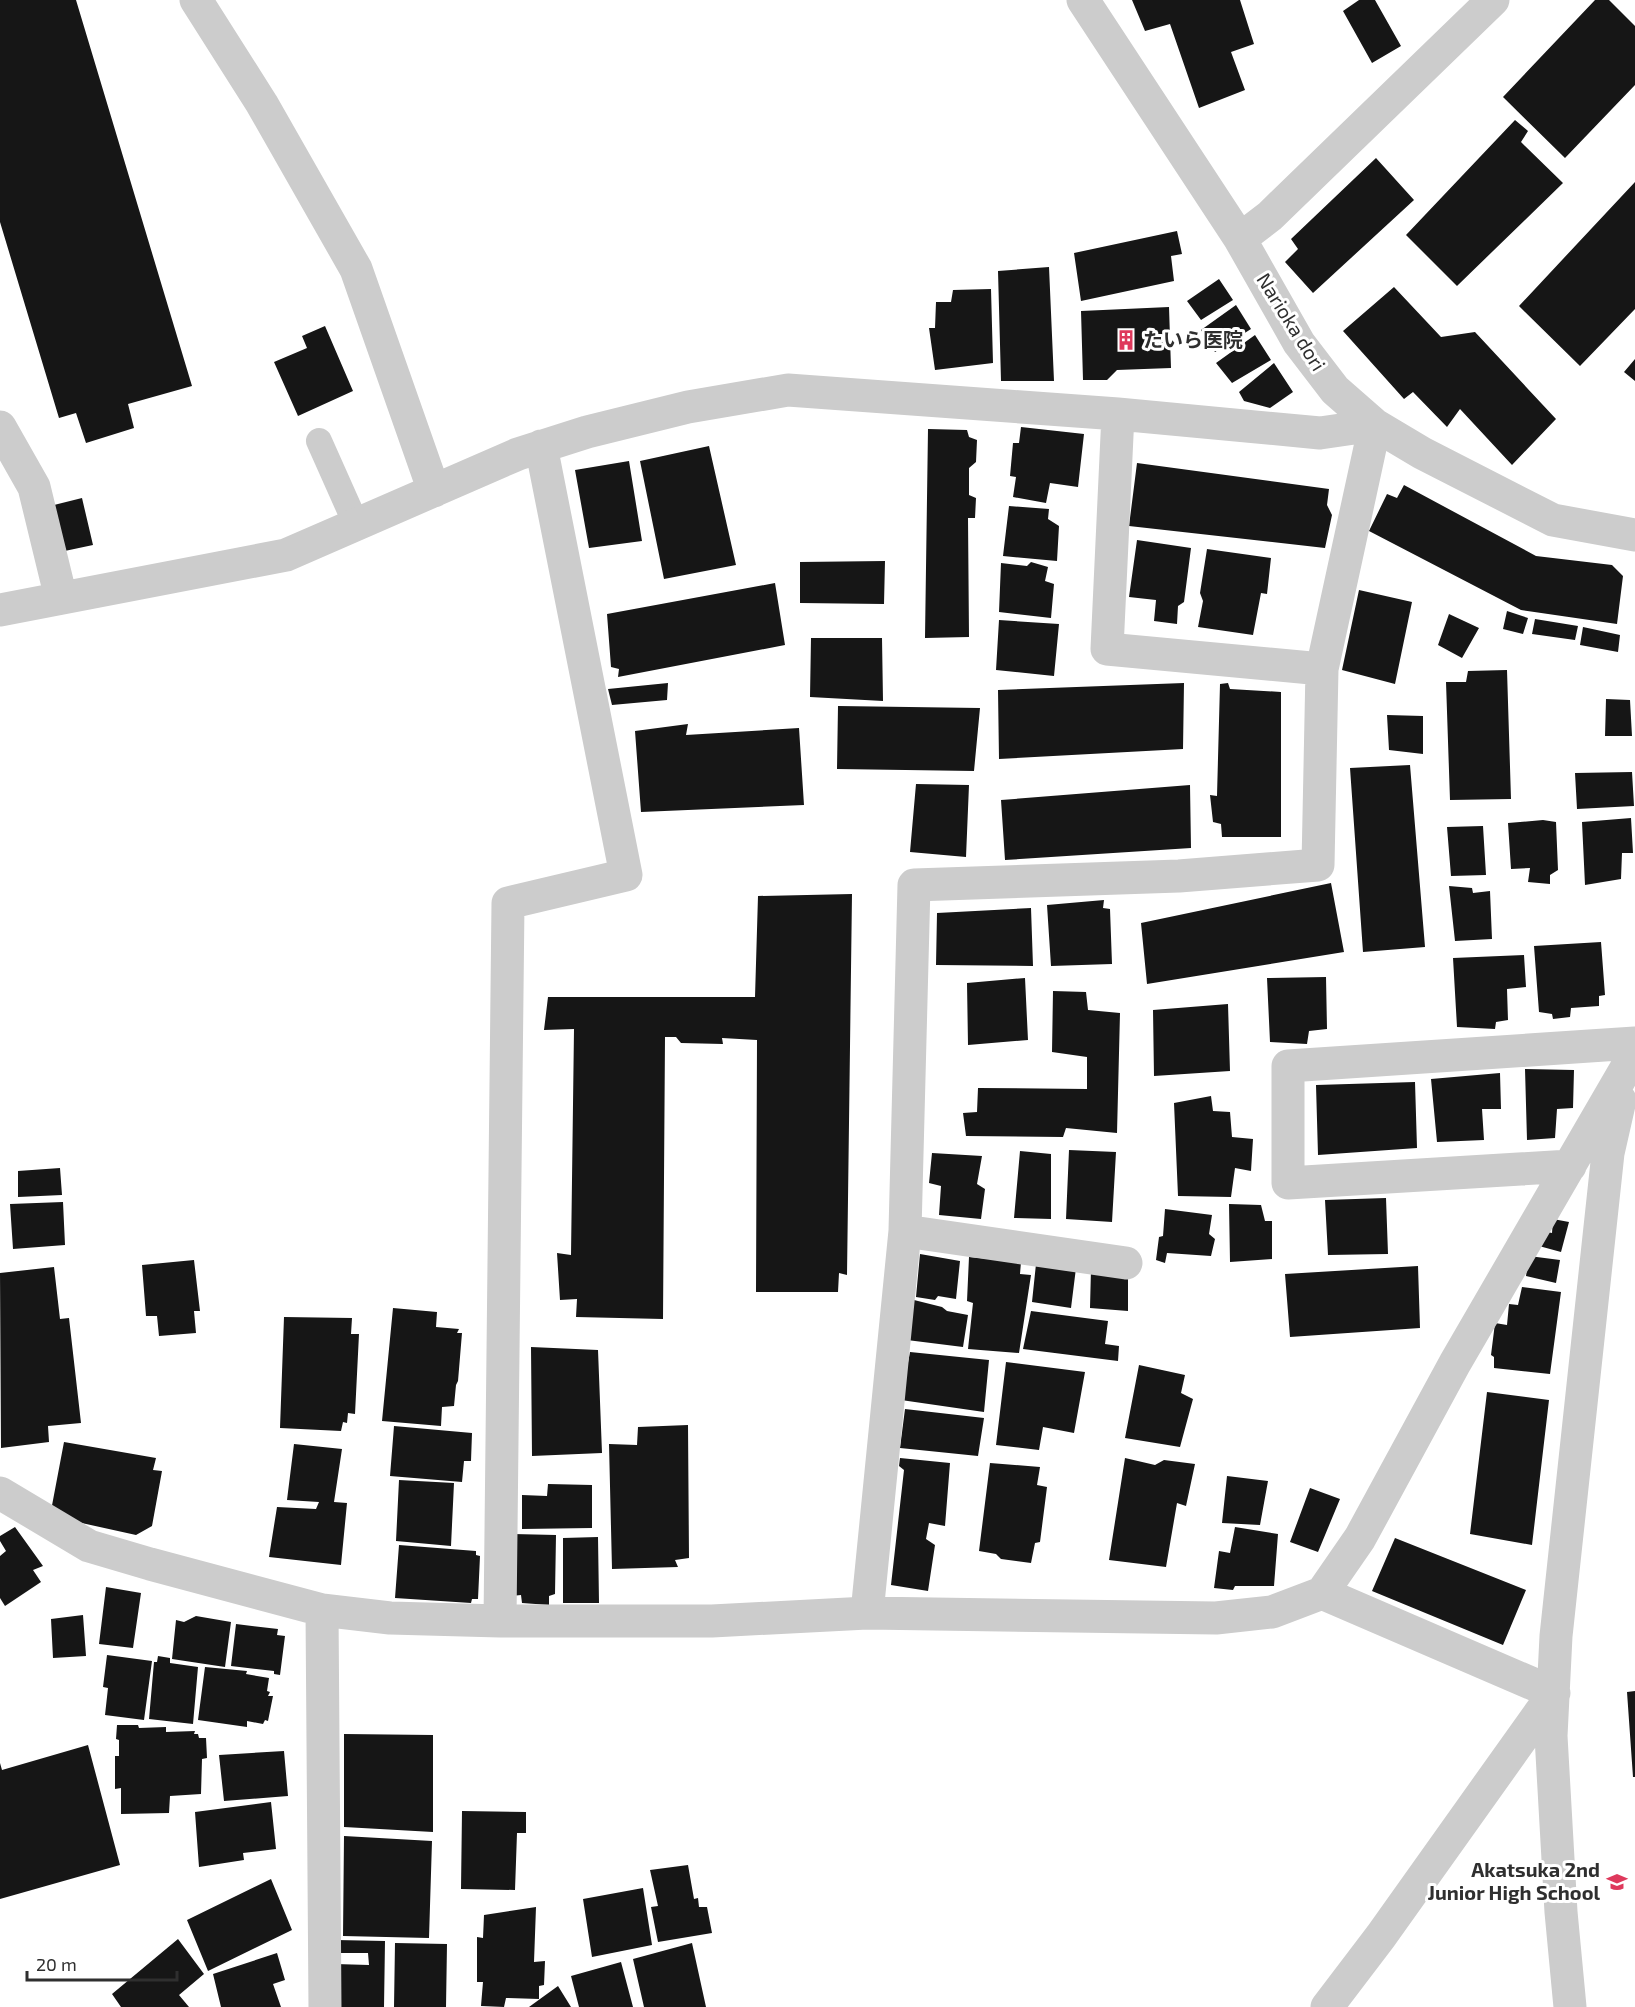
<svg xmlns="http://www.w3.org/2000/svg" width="1635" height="2007" font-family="'Exo 2','Noto Sans JP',sans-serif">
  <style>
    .building { fill: #161616 }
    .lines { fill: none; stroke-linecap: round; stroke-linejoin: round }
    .service { stroke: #ccc; stroke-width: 26 }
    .minor { stroke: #ccc; stroke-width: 33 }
    .labels { text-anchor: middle; stroke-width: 6; stroke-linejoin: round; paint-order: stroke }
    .street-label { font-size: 20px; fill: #2f2f2f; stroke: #fff }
    .poi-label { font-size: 20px; font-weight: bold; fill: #2f2f2f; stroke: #fff; text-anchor: start }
  </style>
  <rect width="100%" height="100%" fill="#fff"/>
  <path class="building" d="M 0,0 L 76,0 L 192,386 L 128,404 L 134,428 L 86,443 L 76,413 L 59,418 L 0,222 Z
    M 1132,0 L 1240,0 L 1254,44 L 1231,52 L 1245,90 L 1199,108 L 1170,24 L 1145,31 Z
    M 1359,0 L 1375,0 L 1401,46 L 1372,63 L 1343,11 Z
    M 1595,0 L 1609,0 L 1635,26 L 1635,85 L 1565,158 L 1503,97 Z
    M 1515,120 L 1528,131 L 1521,142 L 1563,183 L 1457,286 L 1406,235 Z
    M 1376,158 L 1414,200 L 1313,293 L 1285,262 L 1298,249 L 1291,239 Z
    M 1635,182 L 1635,309 L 1580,366 L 1519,306 Z
    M 1177,231 L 1182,254 L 1171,256 L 1174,281 L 1081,301 L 1074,253 Z
    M 1049,267 L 1054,381 L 1001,381 L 998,271 Z
    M 1219,279 L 1233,300 L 1201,320 L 1187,301 Z
    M 1394,287 L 1441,337 L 1475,332 L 1556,419 L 1512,465 L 1460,409 L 1447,427 L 1413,392 L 1404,399 L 1343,331 Z
    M 991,289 L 993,363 L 935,370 L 929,328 L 935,328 L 936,302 L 951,302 L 953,290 Z
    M 1236,305 L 1251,329 L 1215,352 L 1201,330 Z
    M 1169,307 L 1171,368 L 1117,370 L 1107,380 L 1083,380 L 1081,311 Z
    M 325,326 L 353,391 L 298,416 L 274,362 L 307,348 L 302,336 Z
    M 1255,335 L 1271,360 L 1232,383 L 1216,363 Z
    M 1635,359 L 1635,381 L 1624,372 Z
    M 1274,363 L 1293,392 L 1270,408 L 1244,401 L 1239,392 Z
    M 1021,427 L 1084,434 L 1078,487 L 1050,483 L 1046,503 L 1013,497 L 1016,477 L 1010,476 L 1013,443 L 1019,443 Z
    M 928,429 L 967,430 L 969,437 L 977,440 L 976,462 L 969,468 L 969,495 L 976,498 L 975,518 L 968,518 L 969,637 L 925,638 Z
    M 709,446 L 736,565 L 664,579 L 640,461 Z
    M 629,461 L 642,541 L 589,548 L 575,470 Z
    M 1137,463 L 1329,489 L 1327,505 L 1332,515 L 1325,548 L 1129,526 Z
    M 1404,485 L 1536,556 L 1612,565 L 1623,576 L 1617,624 L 1521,610 L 1369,531 L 1387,494 L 1397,498 Z
    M 82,498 L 93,545 L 60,552 L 50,506 Z
    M 1009,506 L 1049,509 L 1048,519 L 1059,526 L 1057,561 L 1003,556 Z
    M 1137,540 L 1191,548 L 1184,602 L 1178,606 L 1177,624 L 1154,621 L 1156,600 L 1129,597 Z
    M 1207,549 L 1271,558 L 1267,594 L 1261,593 L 1253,635 L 1198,627 L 1203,601 L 1200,593 Z
    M 885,561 L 884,604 L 800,603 L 800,562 Z
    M 1031,562 L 1048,567 L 1045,581 L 1054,584 L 1051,618 L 999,612 L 1001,563 L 1027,566 Z
    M 775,583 L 785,645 L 618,677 L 619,669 L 611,667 L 607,614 Z
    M 1359,590 L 1412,602 L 1395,684 L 1342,670 Z
    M 1507,611 L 1528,618 L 1523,634 L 1503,629 Z
    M 1449,614 L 1479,628 L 1462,658 L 1438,645 Z
    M 1535,619 L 1578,626 L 1575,640 L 1532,634 Z
    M 999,620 L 1059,624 L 1054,676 L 996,670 Z
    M 1583,627 L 1620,635 L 1618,652 L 1580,645 Z
    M 811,638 L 882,638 L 883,701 L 810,697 Z
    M 1507,670 L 1511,799 L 1450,800 L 1446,682 L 1466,682 L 1468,671 Z
    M 668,683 L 667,700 L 612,705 L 608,689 Z
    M 1184,683 L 1183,749 L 999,759 L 998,690 Z
    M 1228,683 L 1230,689 L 1281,692 L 1281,837 L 1222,837 L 1221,824 L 1213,822 L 1210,795 L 1217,796 L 1220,684 Z
    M 1606,699 L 1630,700 L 1632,736 L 1605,736 Z
    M 838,706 L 980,708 L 974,771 L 837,769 Z
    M 1387,715 L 1423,716 L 1423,754 L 1389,750 Z
    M 688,724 L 686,735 L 799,728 L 804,805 L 641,812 L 635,731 Z
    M 1410,765 L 1425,947 L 1363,952 L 1350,768 Z
    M 1632,772 L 1634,806 L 1577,809 L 1575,773 Z
    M 916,784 L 969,785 L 966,857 L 910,852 Z
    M 1190,785 L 1191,848 L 1005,860 L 1001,800 Z
    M 1631,818 L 1633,853 L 1622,853 L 1621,879 L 1585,885 L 1582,822 Z
    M 1543,820 L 1556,822 L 1558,870 L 1550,875 L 1550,884 L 1528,882 L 1530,868 L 1511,869 L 1508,823 Z
    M 1483,826 L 1486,875 L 1451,876 L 1447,827 Z
    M 1331,883 L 1344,952 L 1147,984 L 1141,923 Z
    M 1449,886 L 1472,888 L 1473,893 L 1490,891 L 1492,939 L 1455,941 Z
    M 852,894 L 847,1275 L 839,1273 L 838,1292 L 756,1292 L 757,1040 L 722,1038 L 723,1044 L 681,1043 L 676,1037 L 665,1037 L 663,1319 L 576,1317 L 577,1299 L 560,1300 L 557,1253 L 571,1255 L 574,1029 L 544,1030 L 548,997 L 755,997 L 758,896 Z
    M 1104,900 L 1103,908 L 1110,909 L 1112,964 L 1051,966 L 1047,905 Z
    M 1031,908 L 1033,966 L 936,965 L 937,913 Z
    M 1601,942 L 1605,995 L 1599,996 L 1599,1006 L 1571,1008 L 1570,1017 L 1553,1019 L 1552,1014 L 1539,1012 L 1534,946 Z
    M 1524,955 L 1526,987 L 1507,989 L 1508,1020 L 1496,1022 L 1495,1029 L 1457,1027 L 1453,958 Z
    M 1326,977 L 1327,1029 L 1309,1031 L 1307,1044 L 1270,1042 L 1267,978 Z
    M 1025,978 L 1028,1040 L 968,1045 L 967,983 Z
    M 1053,991 L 1086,992 L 1088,1010 L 1120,1013 L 1117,1133 L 1066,1128 L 1063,1137 L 966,1136 L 963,1113 L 977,1112 L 978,1088 L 1087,1089 L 1087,1057 L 1052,1052 Z
    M 1228,1004 L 1230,1071 L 1154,1076 L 1153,1010 Z
    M 1525,1069 L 1574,1070 L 1573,1108 L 1557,1109 L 1555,1138 L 1527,1140 Z
    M 1500,1073 L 1501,1109 L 1482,1109 L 1484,1140 L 1437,1142 L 1431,1079 Z
    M 1415,1082 L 1417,1148 L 1318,1155 L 1316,1085 Z
    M 1211,1096 L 1213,1111 L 1230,1112 L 1232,1137 L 1253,1139 L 1251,1171 L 1235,1168 L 1231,1197 L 1178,1196 L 1174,1103 Z
    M 1069,1150 L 1116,1152 L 1112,1222 L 1066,1219 Z
    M 1020,1151 L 1051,1154 L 1051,1219 L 1014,1218 Z
    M 932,1153 L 982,1156 L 977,1184 L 985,1189 L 981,1219 L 939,1215 L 941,1186 L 929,1183 Z
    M 60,1168 L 62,1195 L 18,1197 L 18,1171 Z
    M 1386,1198 L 1388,1254 L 1328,1255 L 1325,1200 Z
    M 63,1202 L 65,1245 L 13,1249 L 10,1204 Z
    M 1229,1204 L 1261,1205 L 1265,1221 L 1272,1221 L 1272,1259 L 1230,1262 Z
    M 1165,1209 L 1212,1215 L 1209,1234 L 1215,1239 L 1211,1256 L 1167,1253 L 1165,1263 L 1156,1260 L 1159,1237 L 1163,1236 Z
    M 1553,1219 L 1569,1222 L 1561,1252 L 1539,1246 L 1543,1231 L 1552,1233 Z
    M 920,1254 L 960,1261 L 956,1299 L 938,1296 L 935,1300 L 916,1297 Z
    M 1529,1256 L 1560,1260 L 1556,1283 L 1526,1276 Z
    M 969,1257 L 1021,1262 L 1020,1274 L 1031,1275 L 1019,1353 L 968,1349 L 973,1303 L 967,1301 Z
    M 194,1260 L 200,1311 L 194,1311 L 196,1333 L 159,1336 L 157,1316 L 146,1316 L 142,1265 Z
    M 1036,1264 L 1076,1268 L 1071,1308 L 1032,1302 Z
    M 1418,1266 L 1420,1328 L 1290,1337 L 1285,1274 Z
    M 54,1267 L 60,1319 L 69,1318 L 81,1423 L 48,1426 L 49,1442 L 1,1448 L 0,1273 Z
    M 1091,1269 L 1128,1272 L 1128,1311 L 1090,1308 Z
    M 1522,1287 L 1561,1292 L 1550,1374 L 1494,1368 L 1494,1357 L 1491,1355 L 1495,1323 L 1507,1325 L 1509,1304 L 1518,1305 Z
    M 914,1300 L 942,1307 L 947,1311 L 968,1315 L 963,1347 L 907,1340 Z
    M 393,1308 L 437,1312 L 436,1327 L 459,1329 L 457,1333 L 462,1333 L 458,1381 L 456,1385 L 454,1406 L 442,1407 L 441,1426 L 382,1421 Z
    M 1031,1311 L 1108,1321 L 1105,1344 L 1119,1346 L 1118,1361 L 1023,1349 Z
    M 284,1317 L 352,1318 L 351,1334 L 359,1334 L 355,1414 L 348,1413 L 347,1423 L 343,1422 L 341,1431 L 280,1428 Z
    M 531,1347 L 598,1350 L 602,1453 L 532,1456 Z
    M 910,1352 L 989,1360 L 984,1412 L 901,1400 Z
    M 1006,1362 L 1085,1372 L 1074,1433 L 1043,1427 L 1039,1450 L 996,1445 Z
    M 1139,1365 L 1185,1375 L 1181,1393 L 1193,1399 L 1180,1447 L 1125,1438 Z
    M 1487,1392 L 1549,1400 L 1532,1545 L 1470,1534 Z
    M 905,1409 L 984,1418 L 978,1456 L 900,1448 Z
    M 688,1425 L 689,1558 L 675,1560 L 678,1567 L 612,1569 L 609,1444 L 637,1445 L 638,1427 Z
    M 394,1426 L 472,1433 L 471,1461 L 464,1461 L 462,1482 L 390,1476 Z
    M 64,1442 L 156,1458 L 153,1470 L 162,1471 L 152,1526 L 136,1535 L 50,1516 Z
    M 294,1444 L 342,1449 L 334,1502 L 347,1503 L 341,1565 L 269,1557 L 277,1507 L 316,1509 L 319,1502 L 287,1500 Z
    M 900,1458 L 950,1463 L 945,1526 L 929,1523 L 926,1539 L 935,1545 L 928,1591 L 891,1585 L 904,1470 L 899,1466 Z
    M 1125,1458 L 1155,1465 L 1164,1460 L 1195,1464 L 1186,1506 L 1177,1503 L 1166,1567 L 1109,1560 Z
    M 990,1463 L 1040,1467 L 1037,1485 L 1047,1487 L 1040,1542 L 1035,1543 L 1031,1563 L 1001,1559 L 996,1554 L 979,1551 Z
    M 1227,1476 L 1268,1481 L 1260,1525 L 1222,1523 Z
    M 399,1480 L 454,1483 L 451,1546 L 396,1541 Z
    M 548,1484 L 592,1485 L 592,1528 L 522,1529 L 522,1495 L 547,1496 Z
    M 1310,1488 L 1340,1499 L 1318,1552 L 1290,1542 Z
    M 15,1527 L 43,1566 L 33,1570 L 41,1582 L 5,1606 L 0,1598 L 0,1556 L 6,1551 L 0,1541 L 0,1536 Z
    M 1235,1527 L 1278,1534 L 1274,1586 L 1235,1586 L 1233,1590 L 1214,1588 L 1219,1551 L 1230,1553 Z
    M 513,1534 L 556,1535 L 555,1594 L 549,1596 L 549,1605 L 522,1603 L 521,1595 L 511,1596 Z
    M 598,1537 L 599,1603 L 563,1603 L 563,1538 Z
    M 1395,1538 L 1526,1590 L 1503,1645 L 1372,1591 Z
    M 399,1545 L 476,1551 L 476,1555 L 480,1556 L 478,1599 L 472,1599 L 471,1603 L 395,1598 Z
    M 106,1587 L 141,1593 L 133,1648 L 99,1644 Z
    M 83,1615 L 86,1656 L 53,1658 L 51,1619 Z
    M 196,1616 L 231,1622 L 225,1667 L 172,1659 L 176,1620 L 184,1622 Z
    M 236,1624 L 278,1629 L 277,1635 L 285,1636 L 280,1675 L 274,1674 L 274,1671 L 231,1666 Z
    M 107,1655 L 152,1661 L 144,1720 L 105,1715 L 108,1688 L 103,1687 Z
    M 158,1656 L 170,1658 L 170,1663 L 198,1667 L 193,1724 L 149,1719 L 154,1662 L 157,1662 Z
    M 205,1667 L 247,1671 L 246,1674 L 269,1678 L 267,1691 L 270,1692 L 268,1696 L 273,1696 L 268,1721 L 265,1720 L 263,1724 L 247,1721 L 247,1727 L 198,1720 Z
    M 1635,1691 L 1635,1777 L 1633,1777 L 1627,1692 Z
    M 117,1725 L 138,1725 L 139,1728 L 166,1727 L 166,1732 L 195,1731 L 194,1734 L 198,1734 L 199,1738 L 206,1738 L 207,1758 L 202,1759 L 201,1794 L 170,1796 L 169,1813 L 121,1814 L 121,1788 L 115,1789 L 115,1756 L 119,1756 L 119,1740 L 116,1739 Z
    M 344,1734 L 433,1735 L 433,1832 L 344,1827 Z
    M 88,1745 L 120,1865 L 0,1899 L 0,1763 L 2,1770 Z
    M 284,1751 L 288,1796 L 224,1801 L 219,1755 Z
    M 271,1802 L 276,1849 L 243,1853 L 244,1860 L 199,1867 L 195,1812 Z
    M 462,1811 L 526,1812 L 526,1833 L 517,1833 L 515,1890 L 461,1889 Z
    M 344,1836 L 432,1841 L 429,1938 L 343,1936 Z
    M 688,1865 L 694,1899 L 698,1898 L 699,1907 L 707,1907 L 712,1933 L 658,1942 L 651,1907 L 658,1906 L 650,1870 Z
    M 271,1879 L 292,1930 L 208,1971 L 187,1920 Z
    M 643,1888 L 652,1945 L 592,1957 L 583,1899 Z
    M 536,1907 L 534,1962 L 545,1961 L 544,1985 L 539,1986 L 539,1999 L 506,1998 L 504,2007 L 481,2006 L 483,1982 L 477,1982 L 477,1937 L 483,1938 L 484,1915 Z
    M 178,1939 L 204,1974 L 179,1995 L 189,2007 L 121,2007 L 112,1994 Z
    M 336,1940 L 385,1941 L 384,2007 L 335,2007 L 335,1964 L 369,1965 L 368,1953 L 335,1953 Z
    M 395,1943 L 447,1944 L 446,2007 L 394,2007 Z
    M 692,1943 L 706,2007 L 644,2007 L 633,1959 Z
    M 277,1953 L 285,1980 L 273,1984 L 281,2007 L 221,2007 L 213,1974 Z
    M 621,1962 L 633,2007 L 579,2007 L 571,1976 Z
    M 558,1986 L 571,2007 L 529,2007 L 540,1999 Z"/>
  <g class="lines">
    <path class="service" d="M 319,441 L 356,524"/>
    <path class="minor" d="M 196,0 L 262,104 L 356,269 L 434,491
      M 1083,0 L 1240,239 L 1299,343 L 1335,390 L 1375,425 L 1422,453 L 1553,520 L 1635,535
      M 1240,239 L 1270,216 L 1493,0
      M 1118,414 L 1107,649 L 1322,669
      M 0,427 L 34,487 L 61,598
      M 0,610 L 286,555 L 518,454 L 587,432 L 688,407 L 788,390 L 1118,414 L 1320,433 L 1375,425 L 1322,669 L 1318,865 L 1179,876 L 914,885 L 905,1231 L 867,1613
      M 1570,1166 L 1288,1183 L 1288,1066 L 1635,1043
      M 905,1231 L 1126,1263
      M 0,1493 L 89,1546 L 150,1564 L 322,1610 L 390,1618 L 500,1621 L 712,1621 L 867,1613 L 1216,1618 L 1272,1612 L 1322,1593 L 1360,1538 L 1455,1363 L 1628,1065 L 1635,1049
      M 1322,1593 L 1554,1693 L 1381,1936 L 1327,2007
      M 322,1610 L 325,2007
      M 500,1621 L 508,903 L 626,875 L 541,446
      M 1570,2007 L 1561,1912 L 1551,1736 L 1556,1636 L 1608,1153 L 1620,1100"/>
  </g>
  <defs>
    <g id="building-bare" transform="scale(1.62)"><path d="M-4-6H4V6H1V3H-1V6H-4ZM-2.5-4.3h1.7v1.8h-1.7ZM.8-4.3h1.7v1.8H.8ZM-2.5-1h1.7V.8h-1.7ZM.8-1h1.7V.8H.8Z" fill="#de395c" stroke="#fff" stroke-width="2.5" paint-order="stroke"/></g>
    <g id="school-bare" transform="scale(1.62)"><path d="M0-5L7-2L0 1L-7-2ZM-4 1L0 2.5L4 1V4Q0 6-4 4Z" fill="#de395c" stroke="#fff" stroke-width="2.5" paint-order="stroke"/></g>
  </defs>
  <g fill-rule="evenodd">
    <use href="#building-bare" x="1126" y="340"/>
    <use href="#school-bare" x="1617" y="1882"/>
  </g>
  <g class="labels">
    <g class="street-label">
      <text transform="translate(1291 322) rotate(58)" y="7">Narioka dori</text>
    </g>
    <g class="poi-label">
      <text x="1143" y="347">たいら医院</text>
      <text x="1600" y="1877" text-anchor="end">Akatsuka 2nd<tspan x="1600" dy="23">Junior High School</tspan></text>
    </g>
  </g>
  <path d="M27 1971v9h150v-9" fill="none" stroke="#2f2f2f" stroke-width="3"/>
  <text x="36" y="1971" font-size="18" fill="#2f2f2f" stroke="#ffffff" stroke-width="4.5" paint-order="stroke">20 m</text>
</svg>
